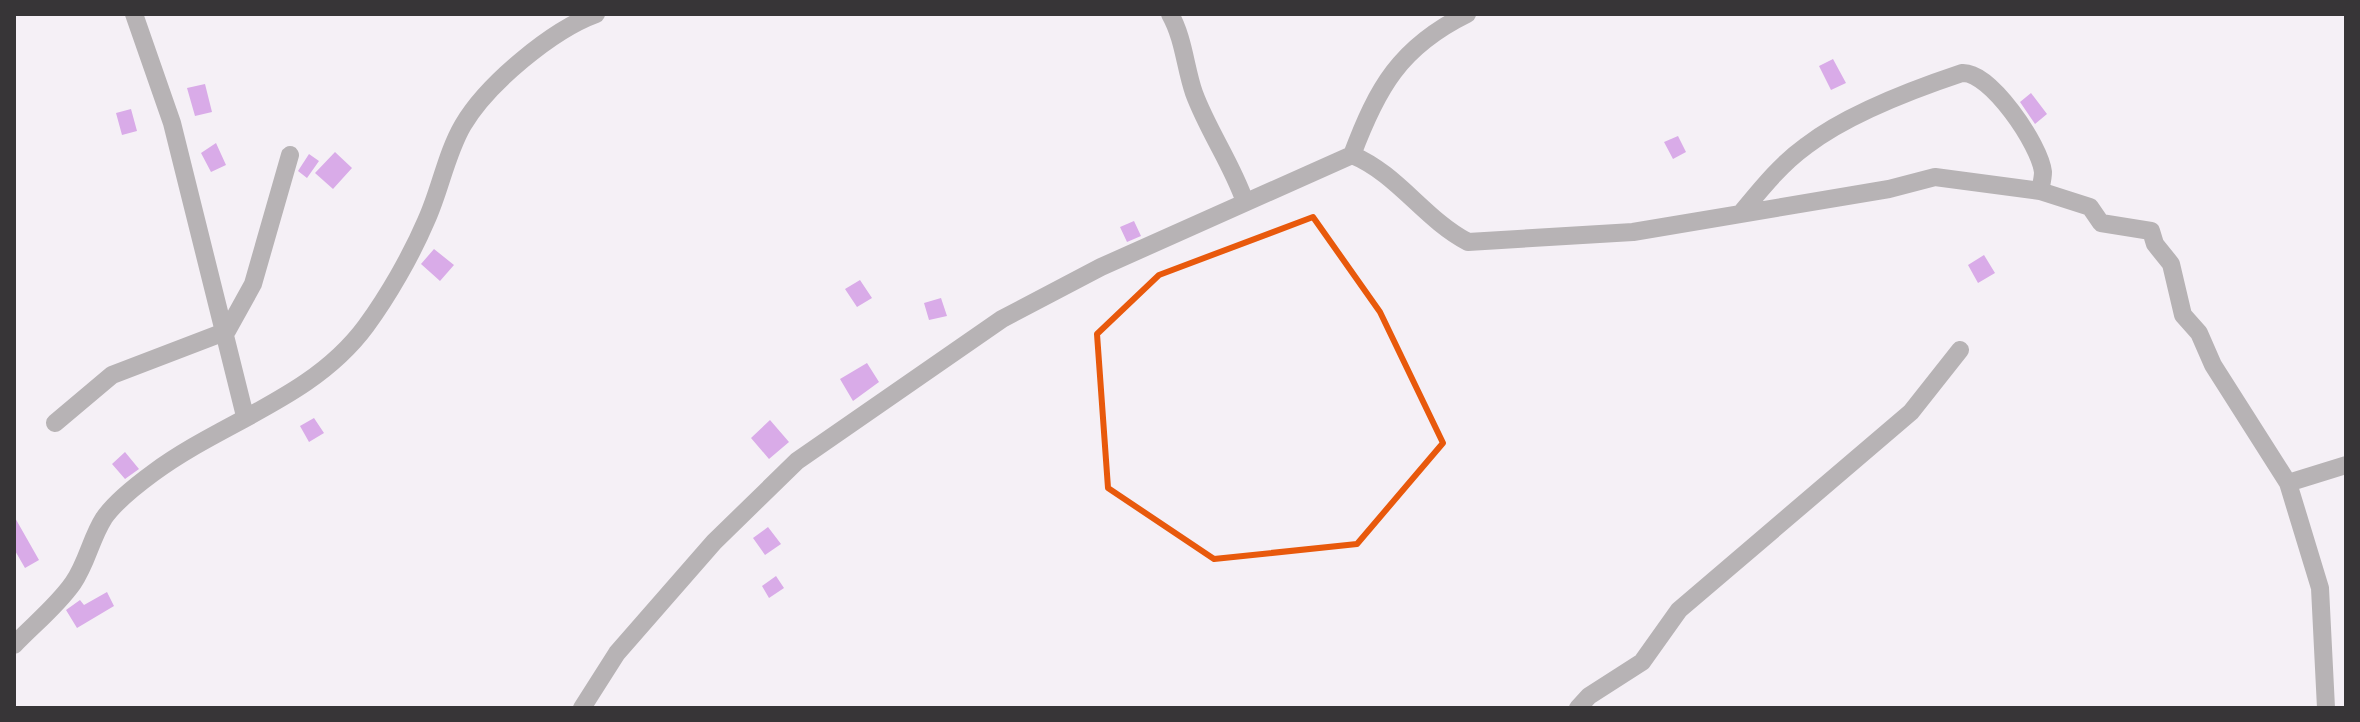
<svg xmlns="http://www.w3.org/2000/svg" width="2360" height="722" font-family="'Roboto Serif',serif">
  <style>
    .building { fill: #d9abe8 }
    .lines { fill: none; stroke-linecap: round; stroke-linejoin: round }
    .minor { stroke: #b7b3b5; stroke-width: 18 }
    .marked { fill: none; stroke: #e8590c; stroke-width: 6; stroke-linejoin: round }
  </style>
  <rect width="100%" height="100%" fill="#f5f0f6"/>
  <path class="building" d="M 1833,59 L 1846,83 L 1831,90 L 1819,66 Z
    M 205,84 L 212,112 L 195,116 L 187,88 Z
    M 2031,93 L 2047,114 L 2035,124 L 2020,102 Z
    M 131,109 L 137,131 L 122,135 L 116,113 Z
    M 1678,136 L 1686,152 L 1673,159 L 1664,142 Z
    M 216,143 L 226,165 L 211,172 L 201,153 Z
    M 335,152 L 352,168 L 333,189 L 315,173 Z
    M 309,154 L 319,161 L 307,178 L 298,171 Z
    M 1134,221 L 1141,236 L 1127,242 L 1120,227 Z
    M 434,249 L 454,265 L 440,281 L 421,264 Z
    M 1984,255 L 1995,273 L 1978,283 L 1968,265 Z
    M 860,280 L 872,298 L 857,307 L 845,289 Z
    M 941,298 L 947,316 L 929,320 L 924,303 Z
    M 867,363 L 879,382 L 853,401 L 840,379 Z
    M 314,418 L 324,433 L 309,442 L 300,426 Z
    M 770,420 L 789,442 L 769,459 L 751,438 Z
    M 125,452 L 139,469 L 125,479 L 112,464 Z
    M 14,516 L 39,560 L 25,568 L 14,549 Z
    M 768,527 L 781,544 L 765,555 L 753,538 Z
    M 776,576 L 784,588 L 769,598 L 762,586 Z
    M 107,592 L 114,606 L 77,628 L 66,610 L 80,600 L 84,605 Z"/>
  <g class="lines">
    <path class="minor" d="M 134,14 L 172,123 L 245,416
      M 1170,14 C 1184,39 1185,67 1194,93 C 1208,131 1232,164 1245,202
      M 1352,155 C 1398,174 1424,219 1468,242 L 1633,232 L 1889,189 L 1935,177 L 2040,191 L 2090,207 L 2101,223 L 2151,231 L 2155,244 L 2171,264 L 2183,315 L 2199,333 L 2213,365 L 2288,483 L 2320,588 L 2326,708
      M 1742,212 C 1761,189 1781,164 1806,146 C 1846,115 1914,89 1962,73 C 1990,71 2040,145 2043,172 C 2043,178 2041,186 2040,191
      M 55,423 L 112,375 L 227,331 L 253,284 L 290,155
      M 2288,483 L 2346,465
      M 14,645 C 33,625 57,606 73,583 C 87,563 91,538 104,518 C 115,502 138,484 153,473 C 223,421 313,398 366,326 C 388,296 411,256 426,221 C 440,191 446,154 463,125 C 487,84 552,30 596,14
      M 582,708 L 617,653 L 714,542 L 797,461 L 1002,319 L 1101,267 L 1352,155 C 1377,88 1400,47 1467,14
      M 1578,708 L 1589,696 L 1642,662 L 1679,610 L 1911,412 L 1960,350"/>
  </g>
  <path class="marked" d="M 1313,217 L 1380,312 L 1443,443 L 1357,544 L 1214,559 L 1108,488 L 1097,334 L 1159,275 Z"/>
  <rect width="2360" height="722" fill="none" stroke="#373537" stroke-width="32"/>
</svg>
